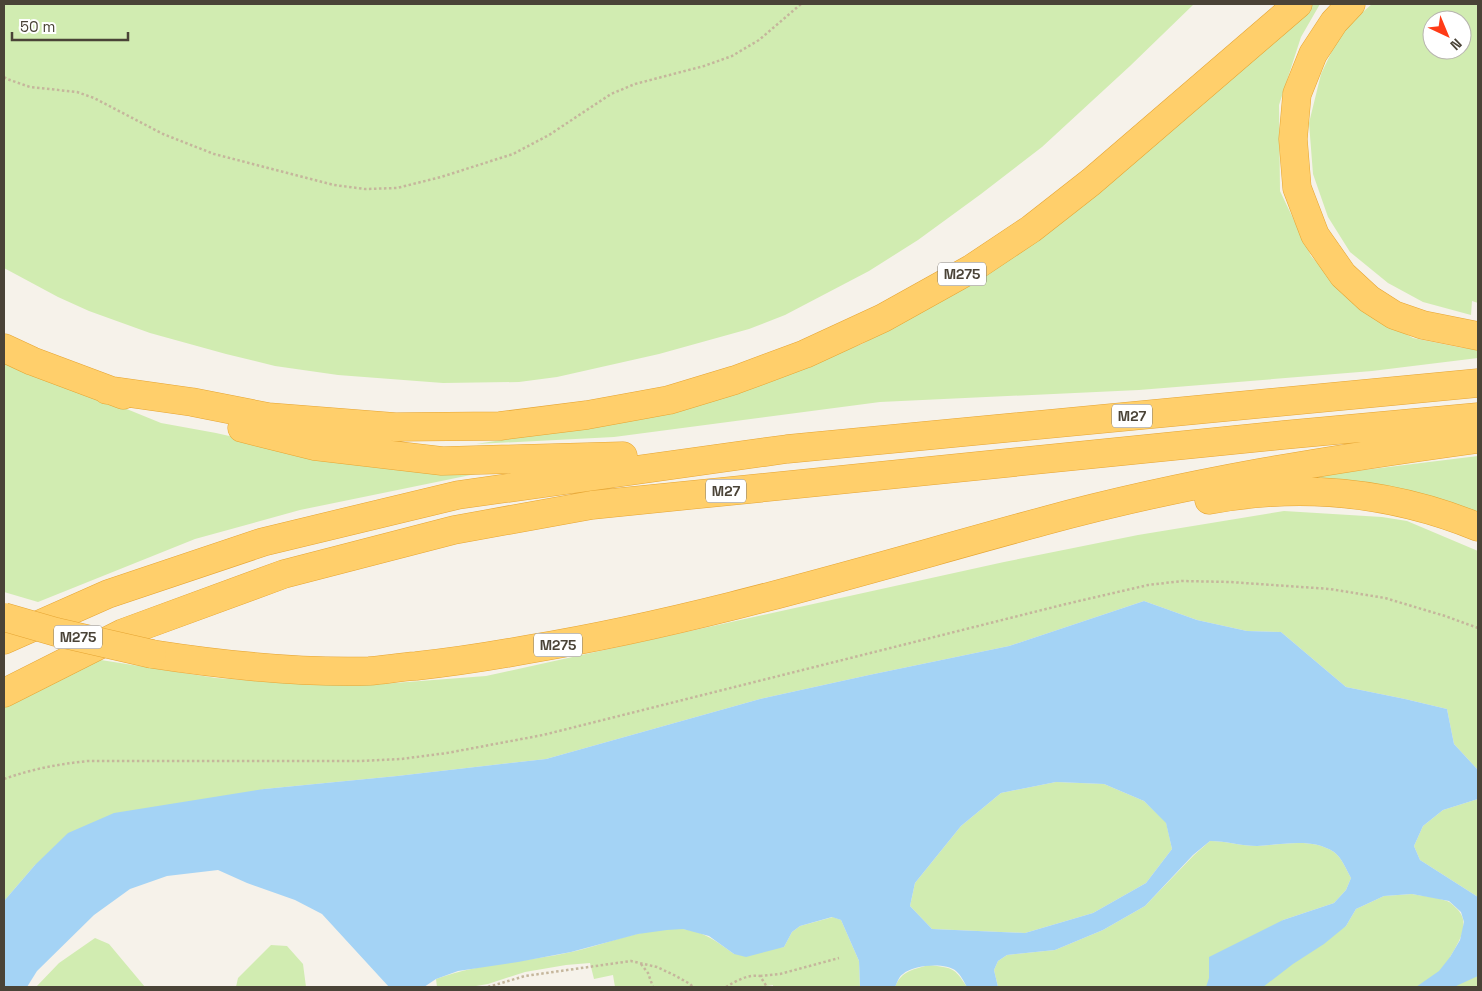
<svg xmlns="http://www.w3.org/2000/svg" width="1482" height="991" font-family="'Space Grotesk',sans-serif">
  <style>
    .green { fill: #d1ecb1; fill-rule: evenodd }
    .water { fill: #a4d3f5; fill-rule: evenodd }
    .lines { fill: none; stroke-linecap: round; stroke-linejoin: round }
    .highway-casing { stroke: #e6a533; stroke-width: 29 }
    .path { stroke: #c5b69c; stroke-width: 2.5; stroke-dasharray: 2.5 2.5; stroke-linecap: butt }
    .highway { stroke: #ffcf6b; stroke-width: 28 }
    .highway-bridge-casing { stroke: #e6a533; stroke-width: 29; stroke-linecap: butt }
    .highway-bridge { stroke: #ffcf6b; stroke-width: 28 }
    .labels { text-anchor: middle; stroke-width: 4.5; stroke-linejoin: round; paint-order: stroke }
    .shield { fill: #fff; stroke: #807b73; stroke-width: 1 }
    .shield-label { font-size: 14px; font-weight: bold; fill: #4a4337 }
  </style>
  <rect width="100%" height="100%" fill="#f6f2ea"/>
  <path class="green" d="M 4,4 L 1194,4 L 1130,66 L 1042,147 L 981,194 L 918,240 L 869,271 L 785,315 L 749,329 L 659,354 L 557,377 L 519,382 L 443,383 L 338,375 L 275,366 L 226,354 L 150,333 L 89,311 L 58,297 L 4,268 Z
    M 1313,4 L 1320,4 L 1301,37 L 1279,105 L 1280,191 L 1311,256 L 1357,307 L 1413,338 L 1463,348 L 1478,349 L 1478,358 L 1372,371 L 1139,390 L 880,402 L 614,437 L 476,444 L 598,425 L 726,395 L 862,344 L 999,265 Z
    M 1372,4 L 1478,4 L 1478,303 L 1472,301 L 1471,315 L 1423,302 L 1388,283 L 1350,252 L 1328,217 L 1313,174 L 1309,123 L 1321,74 L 1342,30 ZM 1432,20 L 1462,20 L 1462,50 L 1432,50 Z
    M 4,359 L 161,423 L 216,433 L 295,451 L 495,470 L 300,510 L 195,539 L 38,602 L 4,592 Z
    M 1478,456 L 1478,514 L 1309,484 L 1307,477 Z
    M 1284,511 L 1382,517 L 1407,521 L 1478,551 L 1478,770 L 1454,744 L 1447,709 L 1405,699 L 1346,687 L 1281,632 L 1247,631 L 1197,620 L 1144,601 L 1009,646 L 869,675 L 760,699 L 546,759 L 397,776 L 264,789 L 35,865 L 4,901 L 4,703 L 88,658 L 216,678 L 286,683 L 381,684 L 486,676 L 1004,562 L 1138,535 Z
    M 1056,782 L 1104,784 L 1144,801 L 1166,822 L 1172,849 L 1146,883 L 1093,913 L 1025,933 L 932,929 L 910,906 L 915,883 L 961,826 L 1001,793 Z
    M 1478,799 L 1478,897 L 1420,860 L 1414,846 L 1423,826 L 1443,810 Z
    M 1210,841 C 1226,841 1241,846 1257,846 C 1282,845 1311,837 1334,852 C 1342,858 1346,869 1351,878 L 1346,890 L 1334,903 L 1283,920 L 1209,987 L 998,987 L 994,970 L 998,961 L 1007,955 L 1055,950 L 1103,930 L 1145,906 L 1194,855 Z
    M 1412,894 C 1423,896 1436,897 1447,901 C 1450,902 1453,905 1456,908 C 1472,922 1459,942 1450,957 L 1478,972 L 1478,987 L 1246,987 L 1346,926 L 1356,909 L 1384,896 Z
    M 833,917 L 841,920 L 859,961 L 860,987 L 773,987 L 773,985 L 760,987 L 615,987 L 613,975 L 594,979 L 590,963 L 566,965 L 525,972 L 488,984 L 470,987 L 437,987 L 436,979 C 479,963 527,962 571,952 C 604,945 651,925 683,929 C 704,931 717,942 734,954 L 784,947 L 792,932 L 800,926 Z
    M 95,938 L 109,944 L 145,987 L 36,987 L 59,963 Z
    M 271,945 L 287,946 L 303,964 L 306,987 L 236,987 L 238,978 Z
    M 929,965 C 953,968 954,967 967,987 L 895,987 C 901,971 914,969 929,965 Z"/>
  <path class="water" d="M 1144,601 L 1197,620 L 1247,631 L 1281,632 L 1346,687 L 1405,699 L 1447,709 L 1454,744 L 1478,770 L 1478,799 L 1443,810 L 1423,826 L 1414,846 L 1420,860 L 1478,897 L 1478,976 L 1454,987 L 1416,987 L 1439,971 L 1450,957 L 1460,940 L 1464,922 L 1461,912 L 1449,901 L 1412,894 L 1384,896 L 1356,909 L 1346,926 L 1324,944 L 1293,964 L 1263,987 L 1206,987 L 1209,978 L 1209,957 L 1283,920 L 1334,903 L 1346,890 L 1351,878 C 1346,869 1342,858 1334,852 C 1311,837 1282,845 1257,846 C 1241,846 1226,841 1210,841 L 1193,855 L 1145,906 L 1103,930 L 1055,950 L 1007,955 L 998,961 L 994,970 L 998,987 L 967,987 C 964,982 961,975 956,971 C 945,962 913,965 903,974 C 899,976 897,983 895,987 L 860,987 L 859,961 L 841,920 L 832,917 L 800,926 L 792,932 L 784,947 L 746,957 L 734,954 L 709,936 L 683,929 L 667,930 L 638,934 L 571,952 L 518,962 L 458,971 L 436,979 L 424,987 L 389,987 L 322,914 L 295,900 L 247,883 L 218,870 L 167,876 L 130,889 L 94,915 L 37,971 L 27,987 L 4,987 L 4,901 L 35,865 L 68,833 L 114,813 L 264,789 L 397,776 L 546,759 L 760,699 L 869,675 L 1009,646 ZM 1056,782 L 1104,784 L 1144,801 L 1166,823 L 1172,849 L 1146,883 L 1093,913 L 1025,933 L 932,929 L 910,906 L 915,883 L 961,826 L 1001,793 Z"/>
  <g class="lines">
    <g class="highway-casing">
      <path id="highway" d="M 1351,4 L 1334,22 L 1313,54 L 1297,94 L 1293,139 L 1297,188 L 1315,235 L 1343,275 L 1369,299 L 1394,315 L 1423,325 L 1478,336
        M 4,348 L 32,361 L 123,395
        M 107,390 L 192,402 L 268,417 L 395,427 L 500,426 L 587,415 L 669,400 L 735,380 L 805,354 L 883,318 L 971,269 L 1031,229 L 1091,182 L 1298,4
        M 242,428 L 314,446 L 442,461 L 623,456
        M 1209,500 C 1301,483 1392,492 1478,527
        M 4,640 L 108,594 L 263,542 L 458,495 L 787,449 L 1478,383
        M 152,654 C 223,665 296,673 369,671 C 384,670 400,667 416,666 C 454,662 492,656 530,649 C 705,620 874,567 1044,521 C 1187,482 1332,459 1478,439
        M 4,693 L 123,633 L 284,574 L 454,530 L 592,505 L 1283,435 L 1478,417"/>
    </g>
    <path class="path" d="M 4,77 L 7,79 L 30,87 L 77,92 L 94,98 L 163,134 L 214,154 L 334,185 L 365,189 L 397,188 L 441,177 L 513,154 L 549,135 L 611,94 L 635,84 L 704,66 L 732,56 L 759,40 L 801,4
      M 4,779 C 32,769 59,764 88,761 L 360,761 L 401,759 L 447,753 L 543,735 L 1066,604 L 1148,585 L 1182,581 L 1230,582 L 1330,589 L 1385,598 L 1445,616 L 1478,628
      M 641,964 L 648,973 L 653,987
      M 760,976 L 780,974 L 839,958
      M 488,987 L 525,976 L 631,961 L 657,967 L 676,976 L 690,984 L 693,987
      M 726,987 C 736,981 748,974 760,976 L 767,987"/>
    <use href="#highway" class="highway"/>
    <g class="highway-bridge-casing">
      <path id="highway-bridge" d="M 4,617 L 56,632 L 152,654"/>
    </g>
    <use href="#highway-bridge" class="highway-bridge"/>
  </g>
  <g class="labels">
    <g class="shield">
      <rect x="938" y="262.5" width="48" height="23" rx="4"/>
      <rect x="1112" y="404.5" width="40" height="23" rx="4"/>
      <rect x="706" y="479.5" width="40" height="23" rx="4"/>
      <rect x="54" y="625.5" width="48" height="23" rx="4"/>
      <rect x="534" y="633.5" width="48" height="23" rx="4"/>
    </g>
    <g class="shield-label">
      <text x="962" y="279">M275</text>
      <text x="1132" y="421">M27</text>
      <text x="726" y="496">M27</text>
      <text x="78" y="642">M275</text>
      <text x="558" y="650">M275</text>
    </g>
  </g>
  <rect width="1482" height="991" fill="none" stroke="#4a4337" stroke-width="10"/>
  <g transform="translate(1447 35) rotate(136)"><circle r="24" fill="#ffffff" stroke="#b7b4af"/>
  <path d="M0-4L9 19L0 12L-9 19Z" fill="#ff3b17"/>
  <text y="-8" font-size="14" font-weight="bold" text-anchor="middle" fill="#4a4337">N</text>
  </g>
  <path d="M12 32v8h116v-8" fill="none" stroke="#4a4337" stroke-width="2.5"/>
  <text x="20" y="32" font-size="15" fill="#4a4337" stroke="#ffffff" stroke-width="4" paint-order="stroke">50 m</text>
</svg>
